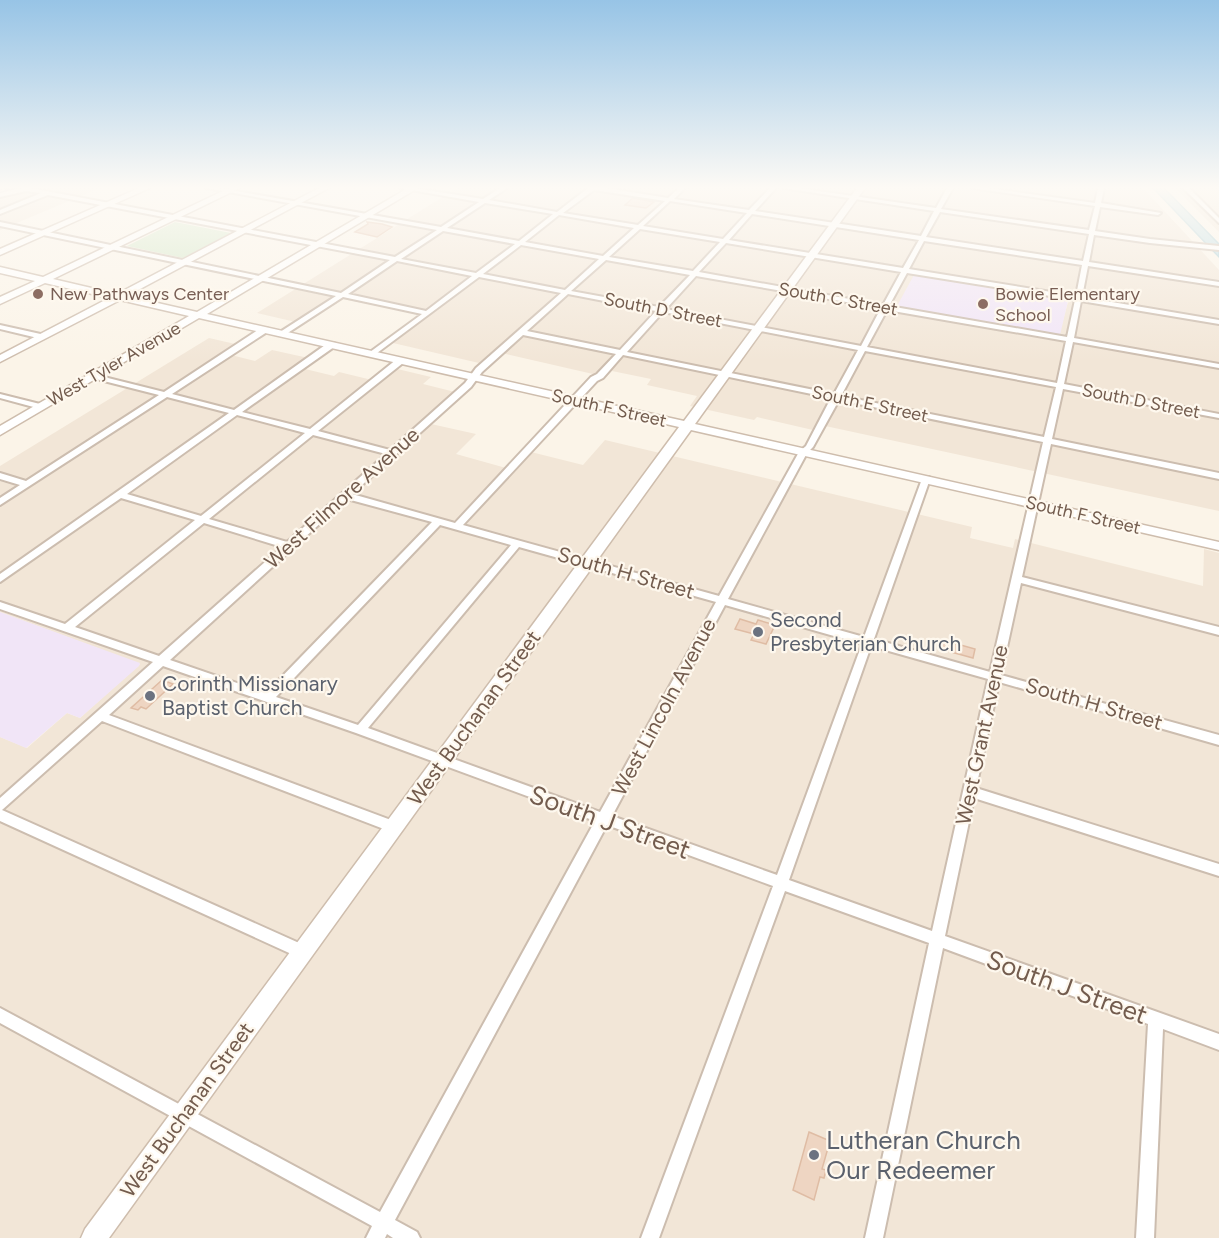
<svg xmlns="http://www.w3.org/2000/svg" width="1219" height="1238" font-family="Figtree,sans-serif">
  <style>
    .residential { fill: #f2e6d7; fill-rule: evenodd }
    .education { fill: #f1e5f7 }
    .green { fill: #d3e7c7 }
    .water { fill: #bedce3; stroke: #a5cbd4; stroke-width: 1.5 }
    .building { fill: #eed5c2; stroke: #dfbca4; stroke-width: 1.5 }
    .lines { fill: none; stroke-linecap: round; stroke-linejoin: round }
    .street-casing { stroke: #ccbdaf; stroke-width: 4 }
    .secondary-casing { stroke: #cebdad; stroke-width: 3 }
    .street { fill: #fff; fill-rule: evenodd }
    .secondary { fill: #fff; fill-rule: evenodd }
    .rail-casing { stroke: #b8a7c4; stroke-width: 3 }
    .rail { stroke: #fef8ee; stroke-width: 1.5; stroke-dasharray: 5; stroke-linecap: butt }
    .education-dot { fill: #8d6e63; stroke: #fef8ee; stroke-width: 2 }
    .worship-dot { fill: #6b7280; stroke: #fef8ee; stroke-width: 2 }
    .labels { text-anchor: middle; stroke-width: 4.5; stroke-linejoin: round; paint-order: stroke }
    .far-education-label { font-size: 18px; fill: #785e54; stroke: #fef8ee; text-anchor: start }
    .far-street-label { font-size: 18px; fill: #735c4e; stroke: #fef8ee }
    .street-label { font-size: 21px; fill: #735c4e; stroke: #fef8ee }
    .worship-label { font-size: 21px; fill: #5b616d; stroke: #fef8ee; text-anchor: start }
    .near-street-label { font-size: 26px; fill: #735c4e; stroke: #fef8ee }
    .near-worship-label { font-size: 26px; fill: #5b616d; stroke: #fef8ee; text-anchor: start }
  </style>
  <rect width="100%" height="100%" fill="#fbf4e8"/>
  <path class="residential" d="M 30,188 L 100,188 L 0,230 L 0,197 Z
    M 457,188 L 1143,188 L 1219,270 L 1219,511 L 816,424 L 813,430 L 757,417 L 754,420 L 690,406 L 697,396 L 647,385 L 651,379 L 612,371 L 606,377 L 493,351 L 479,363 L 393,343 L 428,316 L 343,299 L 304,324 L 257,313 ZM 1068,302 L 1059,335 L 898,306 Z
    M 1175,188 L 1219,188 L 1219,232 Z
    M 209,338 L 244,346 L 231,355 L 255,361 L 272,350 L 313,359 L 301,368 L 334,376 L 339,372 L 372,380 L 389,367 L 431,377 L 423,384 L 463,394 L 431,424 L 476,434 L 456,454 L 506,468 L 523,450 L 583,465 L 605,440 L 972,527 L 970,538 L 1013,548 L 1015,539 L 1203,586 L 1204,549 L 1219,553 L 1219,1238 L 0,1238 L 0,737 L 27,748 L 67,713 L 80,718 L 140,664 L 0,612 L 0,466 Z"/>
  <path class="education" d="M 914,275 L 1068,301 L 1060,335 L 897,306 Z
    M 0,612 L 140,663 L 139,666 L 80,718 L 67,713 L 26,748 L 0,737 Z"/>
  <path class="green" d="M 175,222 L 231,233 L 183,258 L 127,246 Z"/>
  <path class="water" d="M 1153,188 L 1164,188 L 1219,244 L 1219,257 Z"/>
  <path class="building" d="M 633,198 L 654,202 L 646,208 L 625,205 Z
    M 367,222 L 382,224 L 392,227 L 377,237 L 355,232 L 368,224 Z
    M 740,619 L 756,624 L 758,620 L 775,625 L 766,644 L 751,640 L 754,634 L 735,629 Z
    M 943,640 L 975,649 L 973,658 L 940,649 Z
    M 162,680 L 173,684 L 146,709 L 141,707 L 138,710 L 131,708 Z
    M 809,1132 L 830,1141 L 822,1169 L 826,1170 L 824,1178 L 820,1177 L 814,1200 L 793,1190 Z"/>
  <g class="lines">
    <g class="street-casing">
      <path id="street" d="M 22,188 L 30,188 L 395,257 L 437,230 L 206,188 L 219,188 L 441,227 L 479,202 L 400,188 L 414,188 L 483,199 L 500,188 L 507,188 L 489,200 L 557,212 L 588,188 L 606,188 L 668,198 L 679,188 L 685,188 L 674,199 L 749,210 L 770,188 L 776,188 L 755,211 L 921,236 L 934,211 L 783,188 L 798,188 L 936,208 L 947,188 L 953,188 L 941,209 L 1089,230 L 1095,206 L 972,188 L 988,188 L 1095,203 L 1098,188 L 1104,188 L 1101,203 L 1161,213 L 1158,215 L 1100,207 L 1095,231 L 1150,239 L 1219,246 L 1219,250 L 1150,243 L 1094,235 L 1089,262 L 1219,282 L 1219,286 L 1088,266 L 1082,297 L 1219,320 L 1219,324 L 1081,301 L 1074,338 L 1219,364 L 1219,368 L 1073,342 L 1064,384 L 1219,414 L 1219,418 L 1063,389 L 1052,439 L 1219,473 L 1219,479 L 1051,444 L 1022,577 L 1219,627 L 1219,635 L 1021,583 L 1001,675 L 1219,735 L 1219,745 L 999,682 L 976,788 L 1219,864 L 1219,876 L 974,798 L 945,936 L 1219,1034 L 1219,1050 L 1163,1029 L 1154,1238 L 1136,1238 L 1148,1024 L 943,948 L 883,1238 L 865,1238 L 929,943 L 785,891 L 659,1238 L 641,1238 L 773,886 L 607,825 L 395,1220 L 417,1232 L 420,1238 L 393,1238 L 387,1234 L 385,1238 L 366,1238 L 372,1226 L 0,1023 L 0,1008 L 380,1212 L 595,821 L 356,733 L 163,666 L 109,715 L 399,823 L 400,827 L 399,831 L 394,832 L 389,831 L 102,721 L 2,810 L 308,947 L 310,952 L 308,957 L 303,959 L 298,957 L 0,821 L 0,798 L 153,662 L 0,609 L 0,602 L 65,624 L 195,520 L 121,498 L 0,582 L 0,574 L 229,413 L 167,397 L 0,505 L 0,498 L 20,485 L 0,479 L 0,473 L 26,481 L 159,395 L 92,378 L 92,374 L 164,392 L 261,328 L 267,328 L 267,332 L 172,394 L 234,410 L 328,343 L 334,343 L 334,347 L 242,412 L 310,429 L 397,359 L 403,359 L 403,363 L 318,431 L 390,450 L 465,383 L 476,368 L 561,293 L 479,277 L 373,356 L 369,354 L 370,352 L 422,314 L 343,297 L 283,336 L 279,334 L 280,332 L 336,296 L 0,226 L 0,222 L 341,293 L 390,260 L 48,195 L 0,214 L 0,210 L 41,193 L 26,191 L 0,197 L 0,193 ZM 594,190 L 665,201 L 638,225 L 563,213 ZM 670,201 L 747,213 L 723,239 L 643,226 ZM 485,203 L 553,214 L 519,241 L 447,228 ZM 940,212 L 1089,234 L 1083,261 L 926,237 ZM 752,214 L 919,240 L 903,268 L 729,240 ZM 559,215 L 634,228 L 603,256 L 525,242 ZM 640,229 L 720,242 L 693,271 L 609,257 ZM 443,231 L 515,244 L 476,273 L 401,259 ZM 924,241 L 1082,265 L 1076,296 L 909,269 ZM 726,243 L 901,272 L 883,305 L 699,272 ZM 521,245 L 599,259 L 565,290 L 483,274 ZM 606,260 L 690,275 L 659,307 L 571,291 ZM 397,261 L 472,276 L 426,311 L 348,294 ZM 907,273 L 1075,300 L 1067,337 L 889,306 ZM 696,276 L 881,308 L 861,346 L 666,309 ZM 568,294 L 656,311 L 620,350 L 527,331 ZM 887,310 L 1066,341 L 1057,383 L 867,347 ZM 663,312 L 858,350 L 834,394 L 627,352 ZM 523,335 L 616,354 L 597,374 L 591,377 L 455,523 L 352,494 L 471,387 L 482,372 ZM 865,351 L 1056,387 L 1044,437 L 841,396 ZM 623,355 L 831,398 L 806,446 L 799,452 L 719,596 L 463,525 L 597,381 L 603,378 ZM 839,400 L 1043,442 L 990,672 L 874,639 L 930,479 L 929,477 L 923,477 L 922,479 L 864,637 L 728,599 L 807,453 L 813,447 ZM 237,415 L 305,433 L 201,516 L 127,494 ZM 313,435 L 386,454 L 287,542 L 209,519 ZM 347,499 L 432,522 L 266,693 L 170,660 ZM 204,523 L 282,547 L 159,656 L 75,627 ZM 440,525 L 511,545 L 358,725 L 276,697 ZM 519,547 L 716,602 L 600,812 L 368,728 ZM 725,605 L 862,644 L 777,875 L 612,816 ZM 871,646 L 988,679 L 932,931 L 789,880 Z
        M 1183,188 L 1189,188 L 1219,218 L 1219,223 Z
        M 0,325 L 45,335 L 46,337 L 42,339 L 0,329 Z
        M 0,394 L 44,405 L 45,407 L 41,409 L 0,398 Z"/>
    </g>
    <g class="secondary-casing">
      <path id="secondary" d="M 139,188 L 150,188 L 0,255 L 0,249 Z
        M 229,188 L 240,188 L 53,279 L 117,294 L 319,188 L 329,188 L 127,296 L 197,312 L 408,188 L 418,188 L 207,314 L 684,421 L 857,188 L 865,188 L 695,424 L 1219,542 L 1219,550 L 691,430 L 109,1238 L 81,1238 L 85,1229 L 679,427 L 199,318 L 0,435 L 0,426 L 189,316 L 120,300 L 0,362 L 0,355 L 109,298 L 45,283 L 0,304 L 0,297 L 35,281 L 0,273 L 0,267 L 43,277 Z"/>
    </g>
    <use href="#street" class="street"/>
    <use href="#secondary" class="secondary"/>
    <g class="rail-casing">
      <path id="rail" d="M 0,191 L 11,188"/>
    </g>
    <use href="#rail" class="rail"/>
  </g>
  <linearGradient id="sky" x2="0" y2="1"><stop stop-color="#97c4e6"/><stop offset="0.52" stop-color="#fdfaf5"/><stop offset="1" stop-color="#fdfaf5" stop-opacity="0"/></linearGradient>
  <rect width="1219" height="361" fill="url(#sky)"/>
  <g class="education-dot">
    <circle cx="38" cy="294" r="6"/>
    <circle cx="983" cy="304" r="6"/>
  </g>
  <g class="worship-dot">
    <circle cx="758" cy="632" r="6"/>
    <circle cx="150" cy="696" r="6"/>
    <circle cx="814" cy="1155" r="6"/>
  </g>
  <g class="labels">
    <g class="far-education-label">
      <text x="50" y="300">New Pathways Center</text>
      <text x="995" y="300">Bowie Elementary<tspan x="995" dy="21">School</tspan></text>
    </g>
    <g class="far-street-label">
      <text transform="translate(838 299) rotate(10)" y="6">South C Street</text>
      <text transform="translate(663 310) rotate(11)" y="6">South D Street</text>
      <text transform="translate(114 364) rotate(-30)" y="6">West Tyler Avenue</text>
      <text transform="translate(1141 401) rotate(11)" y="6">South D Street</text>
      <text transform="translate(870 404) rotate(12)" y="6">South E Street</text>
      <text transform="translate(609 408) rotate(13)" y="6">South F Street</text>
      <text transform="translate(1083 515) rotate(13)" y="6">South F Street</text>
    </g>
    <g class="street-label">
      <text transform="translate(342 498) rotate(-42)" y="7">West Filmore Avenue</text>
      <text transform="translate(626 573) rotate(16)" y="7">South H Street</text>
      <text transform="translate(1094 704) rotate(16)" y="7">South H Street</text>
      <text transform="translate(664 707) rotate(-62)" y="7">West Lincoln Avenue</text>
      <text transform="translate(474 718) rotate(-54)" y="7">West Buchanan Street</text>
      <text transform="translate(982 735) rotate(-78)" y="7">West Grant Avenue</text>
      <text transform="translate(187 1110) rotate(-54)" y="7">West Buchanan Street</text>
    </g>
    <g class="worship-label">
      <text x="770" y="627">Second<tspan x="770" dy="24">Presbyterian Church</tspan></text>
      <text x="162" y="691">Corinth Missionary<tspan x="162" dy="24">Baptist Church</tspan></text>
    </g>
    <g class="near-street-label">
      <text transform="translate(610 822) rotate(20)" y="9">South J Street</text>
      <text transform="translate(1067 987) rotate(20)" y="9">South J Street</text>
    </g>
    <g class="near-worship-label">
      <text x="826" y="1149">Lutheran Church<tspan x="826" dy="30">Our Redeemer</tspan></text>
    </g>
  </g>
</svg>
